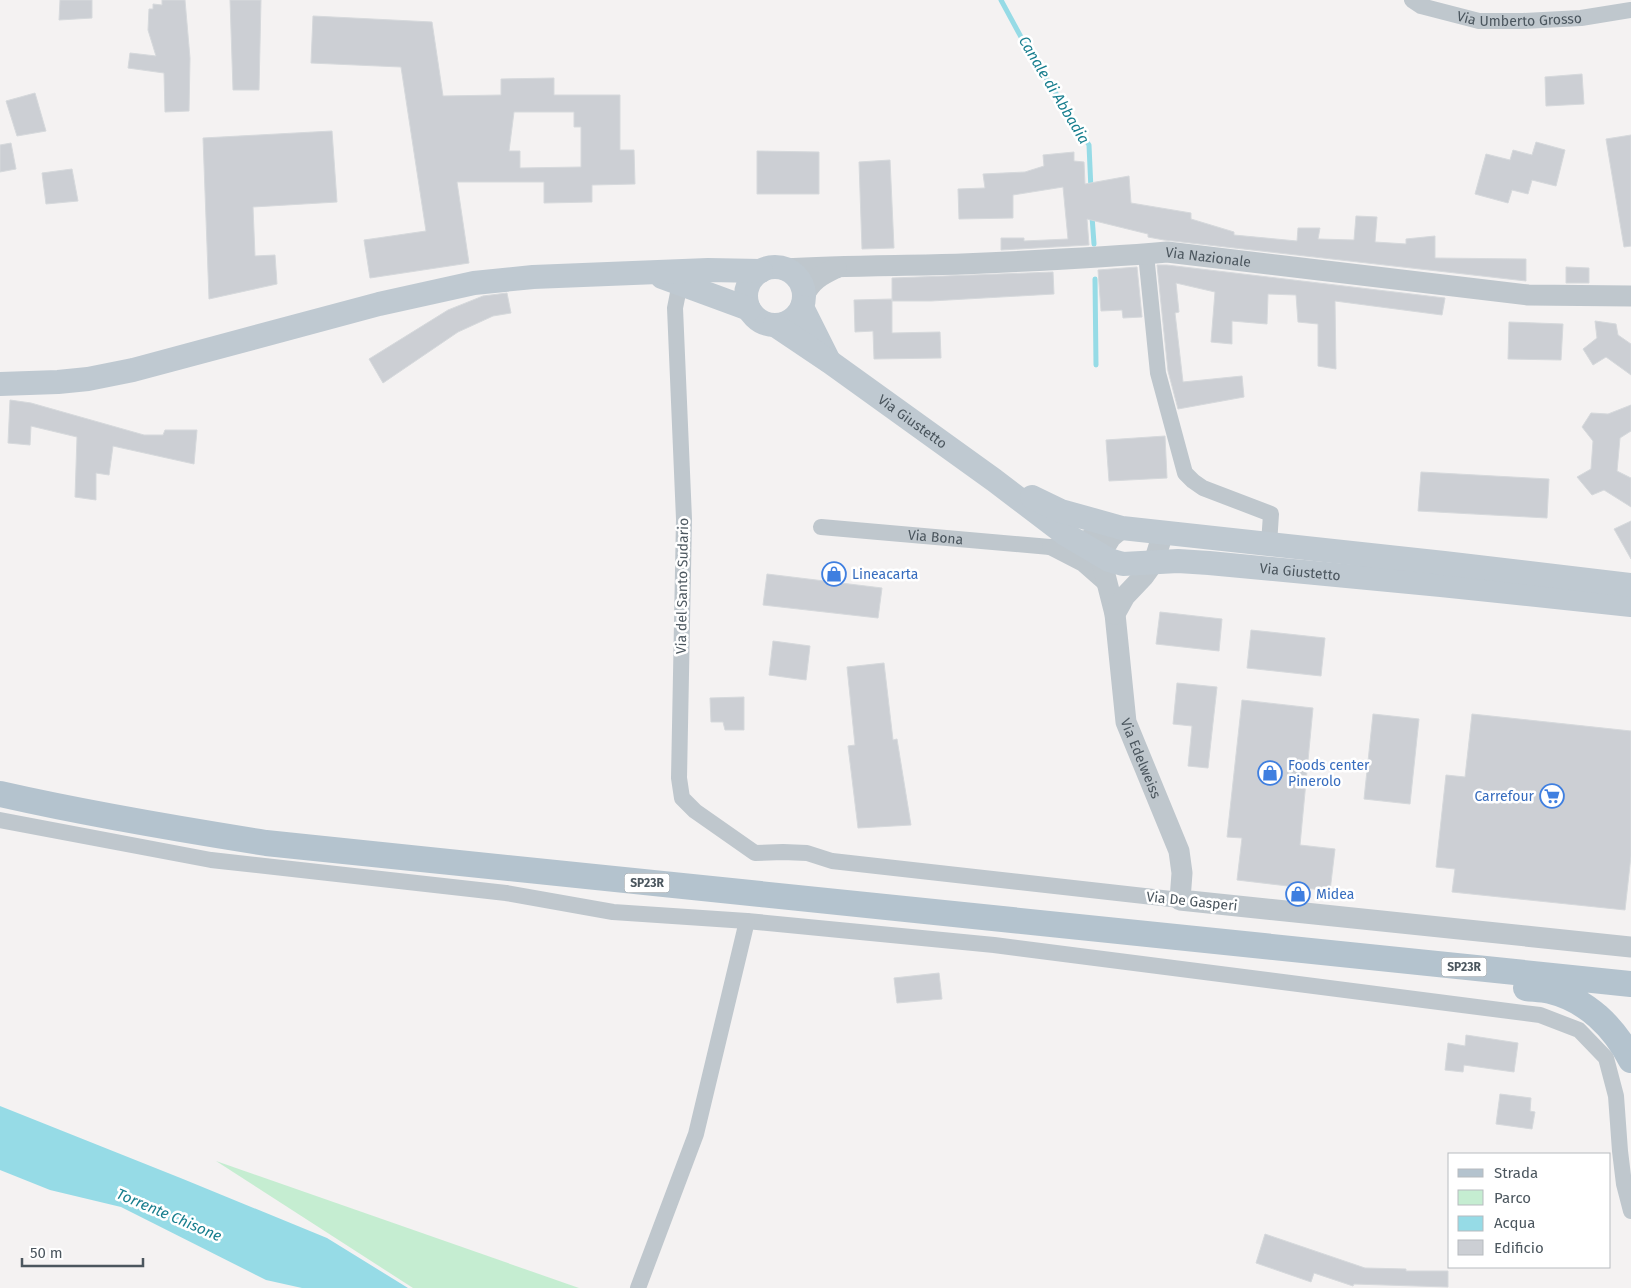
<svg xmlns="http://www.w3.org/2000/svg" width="1631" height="1288" font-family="'Fira Sans',sans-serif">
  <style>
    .green { fill: #c5edd1 }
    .water { fill: #96dbe6 }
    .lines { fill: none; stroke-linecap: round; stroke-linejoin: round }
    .stream { stroke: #96dbe6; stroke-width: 5 }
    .building { fill: #cccfd4; stroke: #d6d9dc; fill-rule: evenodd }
    .minor { stroke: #bfc7cd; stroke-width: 16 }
    .tertiary { stroke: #bfc7cd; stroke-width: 21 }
    .secondary { stroke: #bfc9d1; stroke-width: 24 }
    .primary { stroke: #b4c3ce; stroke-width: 26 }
    .labels { text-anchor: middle; stroke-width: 5; stroke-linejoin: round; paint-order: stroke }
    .shield { fill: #fff; stroke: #81898e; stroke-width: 1 }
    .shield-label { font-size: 12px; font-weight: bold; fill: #4b565e }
    .street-label { font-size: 14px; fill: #4b565e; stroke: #fff }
    .shop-label { font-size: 14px; fill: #366cbe; stroke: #fff; text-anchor: start }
    .water-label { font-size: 15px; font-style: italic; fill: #177e8e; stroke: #fff }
  </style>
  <rect width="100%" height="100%" fill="#f4f2f2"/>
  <path class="green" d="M 216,1161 L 579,1288 L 413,1288 Z"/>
  <path class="water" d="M 0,1106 L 183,1179 L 327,1238 L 408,1288 L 302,1288 L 266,1280 L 121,1207 L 50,1190 L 0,1170 Z"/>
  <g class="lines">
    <path class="stream" d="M 1001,0 L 1027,48 L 1089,145 L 1091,190
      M 1092,216 L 1094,244
      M 1095,279 L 1096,365"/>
  </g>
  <path class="building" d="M 60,0 L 92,0 L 92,18 L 59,20 Z
    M 162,0 L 185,0 L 190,58 L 189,111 L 165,112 L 164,73 L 128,68 L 130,53 L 156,56 L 148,30 L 149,9 L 153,9 L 153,4 L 162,5 Z
    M 230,0 L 261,0 L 259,90 L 233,90 Z
    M 313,16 L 432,22 L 443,96 L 501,95 L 501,79 L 554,78 L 554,95 L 620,95 L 620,150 L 634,150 L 635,184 L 592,185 L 592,202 L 544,203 L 544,182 L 457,182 L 469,263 L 370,278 L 364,240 L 426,231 L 401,67 L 311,63 ZM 514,112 L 574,112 L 574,127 L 581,127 L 581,167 L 520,168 L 520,151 L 509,151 Z
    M 1582,74 L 1584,104 L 1546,106 L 1545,77 Z
    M 35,93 L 46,131 L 17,136 L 6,101 Z
    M 332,131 L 337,202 L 253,207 L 255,256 L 275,255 L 277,284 L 209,299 L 203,138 Z
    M 1631,135 L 1631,246 L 1624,247 L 1606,139 Z
    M 1536,142 L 1565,150 L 1556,186 L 1532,180 L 1528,194 L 1512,190 L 1508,203 L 1475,194 L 1486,154 L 1510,160 L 1513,150 L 1532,155 Z
    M 11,143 L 16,169 L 0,172 L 0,145 Z
    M 757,151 L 819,152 L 819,194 L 757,194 Z
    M 1074,152 L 1074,161 L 1084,162 L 1085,184 L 1129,176 L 1131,203 L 1191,213 L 1191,219 L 1234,232 L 1234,235 L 1297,241 L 1298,228 L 1320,228 L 1318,239 L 1354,240 L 1356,216 L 1377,217 L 1375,242 L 1406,244 L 1406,239 L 1435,236 L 1435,258 L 1526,259 L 1526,281 L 1164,240 L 1148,237 L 1148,234 L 1087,219 L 1089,245 L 1001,250 L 1001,238 L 1024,238 L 1024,241 L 1068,239 L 1063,187 L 1013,195 L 1013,218 L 959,219 L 958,189 L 985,188 L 983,174 L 1025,172 L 1044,166 L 1043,155 Z
    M 890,160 L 894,248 L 862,249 L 859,162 Z
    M 72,169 L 78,201 L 46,204 L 42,173 Z
    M 1157,265 L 1167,265 L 1445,298 L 1442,315 L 1335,301 L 1336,369 L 1318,366 L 1318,324 L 1298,322 L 1296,295 L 1268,294 L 1267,324 L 1232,321 L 1232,344 L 1211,342 L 1215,292 L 1176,283 L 1179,312 L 1175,313 L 1183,382 L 1242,376 L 1244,397 L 1178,409 L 1168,371 Z
    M 1137,267 L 1142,317 L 1123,318 L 1122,310 L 1101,311 L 1098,270 Z
    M 1566,267 L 1589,268 L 1589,283 L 1566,283 Z
    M 1053,272 L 1054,294 L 931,301 L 892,301 L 892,278 Z
    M 507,293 L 511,313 L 493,316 L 458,332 L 383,383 L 369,359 L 448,310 L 483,296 Z
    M 892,299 L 892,333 L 940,332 L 941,358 L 874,359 L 873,331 L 855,332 L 854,300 Z
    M 1595,321 L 1616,324 L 1618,335 L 1631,344 L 1631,375 L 1606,357 L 1593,365 L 1583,349 L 1597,338 Z
    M 1509,322 L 1563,324 L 1561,360 L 1508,359 Z
    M 10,400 L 31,403 L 144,435 L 163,435 L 165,430 L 197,430 L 194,464 L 113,446 L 109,475 L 96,473 L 96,500 L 75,497 L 77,437 L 31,426 L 30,445 L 8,443 Z
    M 1631,405 L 1631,431 L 1620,438 L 1617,471 L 1631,478 L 1631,507 L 1604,490 L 1592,495 L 1577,477 L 1591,469 L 1593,441 L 1582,427 L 1591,413 L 1608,414 Z
    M 1165,436 L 1167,478 L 1109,481 L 1106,440 Z
    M 1421,472 L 1549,479 L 1547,518 L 1418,511 Z
    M 1631,521 L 1631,559 L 1614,529 Z
    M 767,574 L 882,588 L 878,618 L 763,605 Z
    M 1160,612 L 1222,619 L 1219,651 L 1156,644 Z
    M 1251,630 L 1325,638 L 1321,676 L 1247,668 Z
    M 773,641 L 810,646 L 806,680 L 769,675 Z
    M 884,663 L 893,740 L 897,739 L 911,825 L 858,828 L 848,746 L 855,745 L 847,667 Z
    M 1177,683 L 1217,687 L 1208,768 L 1188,766 L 1192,726 L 1173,724 Z
    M 744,697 L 744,730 L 725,730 L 723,722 L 711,722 L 710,698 Z
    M 1242,700 L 1313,708 L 1300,845 L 1335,849 L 1330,891 L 1237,880 L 1242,838 L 1227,837 Z
    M 1373,714 L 1419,719 L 1410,804 L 1364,799 Z
    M 1472,714 L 1631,731 L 1631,856 L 1625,910 L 1452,892 L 1455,869 L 1436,867 L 1446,775 L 1465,777 Z
    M 939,973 L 942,999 L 897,1003 L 894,978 Z
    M 1466,1035 L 1518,1043 L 1514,1072 L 1464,1065 L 1463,1072 L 1445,1070 L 1448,1043 L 1465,1046 Z
    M 1500,1094 L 1531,1098 L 1530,1111 L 1535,1112 L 1532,1129 L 1496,1124 Z
    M 1265,1234 L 1365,1268 L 1406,1269 L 1406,1271 L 1448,1271 L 1448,1287 L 1354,1284 L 1353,1286 L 1314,1273 L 1311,1282 L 1256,1263 Z"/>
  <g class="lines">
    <g class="minor">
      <path id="s1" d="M 1412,0 L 1421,6 L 1479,21 L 1523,21 L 1581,18 L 1631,10"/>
      <path d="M 1146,254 L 1158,373 L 1185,473 L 1193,481 L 1203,488 L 1271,514 L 1269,544"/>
      <path d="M 680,283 L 675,308 L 684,519 L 679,778 L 682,798 L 695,811 L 755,853 L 783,852 L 807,853 L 832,861 L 1180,900"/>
      <path id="s2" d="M 821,527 L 1050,547 L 1072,543 L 1102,532 L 1120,528"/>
      <path d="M 1050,547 L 1083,564 L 1108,586"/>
      <path d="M 0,820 L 211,860 L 506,893 L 613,912 L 747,921 L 994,945 L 1540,1015 L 1579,1030 L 1606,1058 L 1616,1096 L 1620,1151 L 1624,1184 L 1631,1211"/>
      <path d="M 638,1288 L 696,1134 L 747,921"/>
    </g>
    <g class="tertiary">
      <path id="s3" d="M 784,269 C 843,265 903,266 962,264 C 1031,261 1099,258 1167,252 L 1528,295 L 1631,296"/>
      <path d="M 804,295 C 813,279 820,276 836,268"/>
      <path id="s4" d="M 1122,528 L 1111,537 L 1100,555 L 1115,614 L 1126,722 L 1179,851 L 1182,873 L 1180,900 L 1631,947"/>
      <path d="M 1115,614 L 1125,596 L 1144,576 L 1154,562 L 1163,533"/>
    </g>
    <g class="secondary">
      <circle cx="775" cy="296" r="29"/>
      <path d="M 662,277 L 749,309"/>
      <path d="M 802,307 L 829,361"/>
      <path id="s5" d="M 775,325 L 830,362 L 994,480 L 1065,534 L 1109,560 L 1123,564 L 1178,561 L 1209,563 L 1441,585 L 1631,605"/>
      <path d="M 0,384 L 58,382 L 88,379 L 133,370 L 379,304 L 474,283 L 533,277 L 708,270 L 761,271"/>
      <path d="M 1032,497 L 1061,511 L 1122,528 L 1444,563 L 1631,585"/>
    </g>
    <path class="primary" d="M 0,794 C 88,814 177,829 266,843 L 1631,984
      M 1526,988 C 1534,989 1542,989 1550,991 C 1587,1000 1614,1027 1631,1060"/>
  </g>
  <defs>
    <g id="shop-ring" transform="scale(1.25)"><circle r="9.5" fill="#fff" stroke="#3f7fe0" stroke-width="1.5"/><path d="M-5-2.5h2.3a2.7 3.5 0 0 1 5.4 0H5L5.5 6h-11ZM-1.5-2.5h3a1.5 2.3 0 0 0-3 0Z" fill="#3f7fe0"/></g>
    <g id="supermarket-ring" transform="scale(1.25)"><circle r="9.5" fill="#fff" stroke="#3f7fe0" stroke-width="1.5"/><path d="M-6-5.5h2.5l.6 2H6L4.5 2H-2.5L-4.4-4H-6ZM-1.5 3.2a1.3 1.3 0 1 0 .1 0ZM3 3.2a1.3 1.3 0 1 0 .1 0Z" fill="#3f7fe0"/></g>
  </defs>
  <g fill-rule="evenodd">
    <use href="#shop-ring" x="834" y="574"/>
    <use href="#shop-ring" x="1270" y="773"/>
    <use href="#supermarket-ring" x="1552" y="796"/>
    <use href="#shop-ring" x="1298" y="894"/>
  </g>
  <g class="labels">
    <g class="shield">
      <rect x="624.5" y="873.5" width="45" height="19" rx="4"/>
      <rect x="1441.5" y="957.5" width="45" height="19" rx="4"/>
    </g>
    <g class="shield-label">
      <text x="647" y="887">SP23R</text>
      <text x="1464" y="971">SP23R</text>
    </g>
    <g class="street-label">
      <text dy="5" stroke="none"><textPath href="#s1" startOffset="111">Via Umberto Grosso</textPath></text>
      <text dy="5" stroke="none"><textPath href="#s3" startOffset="425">Via Nazionale</textPath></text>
      <text dy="5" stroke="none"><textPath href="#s5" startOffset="168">Via Giustetto</textPath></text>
      <text dy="5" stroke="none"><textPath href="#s2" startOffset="115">Via Bona</textPath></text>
      <text dy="5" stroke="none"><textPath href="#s5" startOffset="601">Via Giustetto</textPath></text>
      <text transform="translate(682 586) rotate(-89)" y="5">Via del Santo Sudario</text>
      <text dy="5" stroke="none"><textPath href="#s4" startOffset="244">Via Edelweiss</textPath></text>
      <text transform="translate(1192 901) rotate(6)" y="5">Via De Gasperi</text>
    </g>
    <g class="shop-label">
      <text x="852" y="579">Lineacarta</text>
      <text x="1288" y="770">Foods center<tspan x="1288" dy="16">Pinerolo</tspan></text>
      <text x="1534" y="801" text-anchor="end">Carrefour</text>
      <text x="1316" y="899">Midea</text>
    </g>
    <g class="water-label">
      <text transform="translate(1054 90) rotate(59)" y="5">Canale di Abbadia</text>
      <text transform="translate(169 1215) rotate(23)" y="5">Torrente Chisone</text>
    </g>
  </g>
  <rect x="1448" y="1153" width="162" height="115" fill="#ffffff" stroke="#b7bbbf"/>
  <rect x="1458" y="1169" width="25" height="8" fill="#b4c3ce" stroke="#b7bbbf"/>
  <text x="1494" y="1178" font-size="15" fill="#4b565e">Strada</text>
  <rect x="1458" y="1190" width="25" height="15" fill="#c5edd1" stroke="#b7bbbf"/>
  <text x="1494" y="1203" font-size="15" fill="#4b565e">Parco</text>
  <rect x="1458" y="1216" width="25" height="15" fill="#96dbe6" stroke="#b7bbbf"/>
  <text x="1494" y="1228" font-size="15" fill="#4b565e">Acqua</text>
  <rect x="1458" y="1240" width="25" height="15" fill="#cccfd4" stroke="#b7bbbf"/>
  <text x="1494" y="1253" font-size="15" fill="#4b565e">Edificio</text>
  <path d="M22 1258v8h121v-8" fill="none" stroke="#4b565e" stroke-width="2.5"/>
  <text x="30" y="1258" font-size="15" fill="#4b565e" stroke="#ffffff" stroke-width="4" paint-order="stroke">50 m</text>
</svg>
